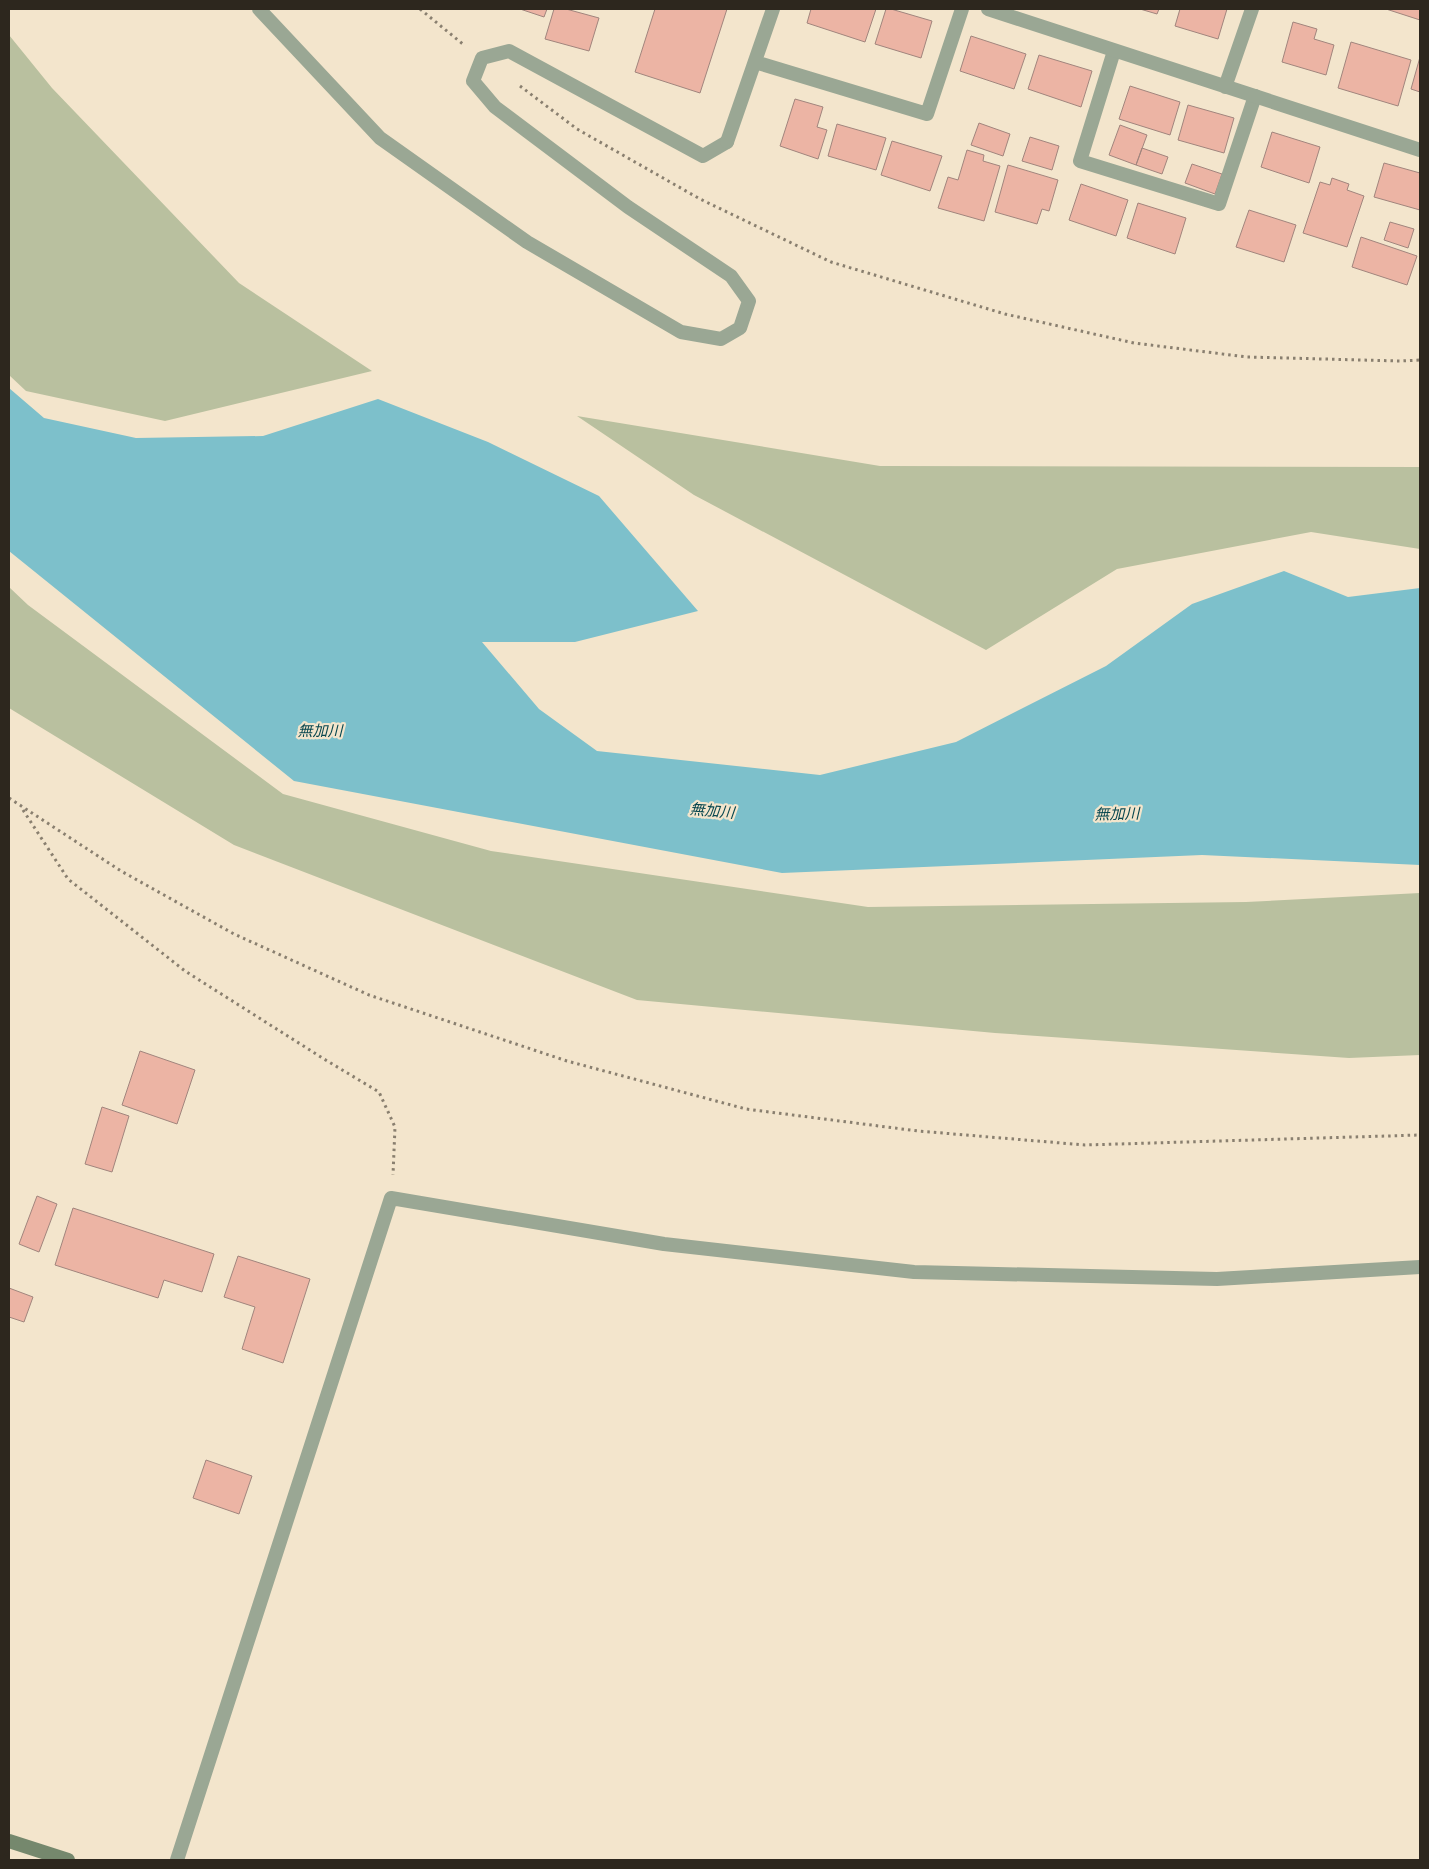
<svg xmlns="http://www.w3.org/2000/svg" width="1429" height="1869" font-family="'Open Sans','Noto Sans JP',sans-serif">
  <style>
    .green { fill: #b9c09f }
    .water { fill: #7dc0cb }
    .building { fill: #ecb4a4; stroke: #a1857d }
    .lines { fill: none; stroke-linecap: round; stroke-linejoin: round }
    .path { stroke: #897f6f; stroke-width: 3; stroke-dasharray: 2.5 4; stroke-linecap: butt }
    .service { stroke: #9aa794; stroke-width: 14 }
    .minor { stroke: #9aa794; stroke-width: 14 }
    .secondary { stroke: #75886d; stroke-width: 14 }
    .labels { text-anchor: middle; stroke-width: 4.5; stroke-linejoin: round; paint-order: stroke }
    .water-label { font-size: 15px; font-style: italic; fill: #08474f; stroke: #f3e5cc }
  </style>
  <rect width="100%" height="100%" fill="#f3e5cc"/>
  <path class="green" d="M 9,35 L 52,88 L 239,283 L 372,371 L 165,421 L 26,391 L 9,375 Z
    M 577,416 L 880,466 L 1420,467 L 1420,549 L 1311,532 L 1117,569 L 986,650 L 694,495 Z
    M 9,587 L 28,605 L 283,794 L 491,851 L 868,907 L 1246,902 L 1420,893 L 1420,1055 L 1349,1058 L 995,1033 L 637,1000 L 234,845 L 9,708 Z"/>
  <path class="water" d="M 9,388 L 44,418 L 136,438 L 263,436 L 378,399 L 488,442 L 599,496 L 698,611 L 575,642 L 482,642 L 539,709 L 597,751 L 820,775 L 956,742 L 1106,666 L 1192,604 L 1284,571 L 1348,597 L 1420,588 L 1420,865 L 1202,855 L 782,873 L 294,781 L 9,551 Z"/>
  <path class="building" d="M 520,9 L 547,9 L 544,17 Z
    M 554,9 L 566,9 L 599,18 L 589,51 L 545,39 Z
    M 655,9 L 727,9 L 700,93 L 635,72 Z
    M 811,9 L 876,9 L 865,42 L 807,23 Z
    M 886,9 L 891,9 L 932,21 L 921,58 L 875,44 Z
    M 1140,9 L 1159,9 L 1157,14 Z
    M 1180,9 L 1227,9 L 1218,39 L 1175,26 Z
    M 1386,9 L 1420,9 L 1420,20 Z
    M 1293,22 L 1317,29 L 1314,39 L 1334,45 L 1326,75 L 1282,62 Z
    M 971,36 L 1026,54 L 1014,89 L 960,71 Z
    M 1351,42 L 1411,60 L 1398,106 L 1338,88 Z
    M 1039,55 L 1092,71 L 1081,107 L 1028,89 Z
    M 1420,57 L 1420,92 L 1411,89 Z
    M 1130,86 L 1180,102 L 1170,135 L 1119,119 Z
    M 795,99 L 823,107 L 817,127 L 827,130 L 818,159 L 780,146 Z
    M 1188,105 L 1234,118 L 1224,153 L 1178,140 Z
    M 979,123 L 1010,134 L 1003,156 L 971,145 Z
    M 837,124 L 886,138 L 876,170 L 828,156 Z
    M 1120,125 L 1147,135 L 1136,165 L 1109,155 Z
    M 1272,132 L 1320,147 L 1309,183 L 1261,167 Z
    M 1030,137 L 1059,146 L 1052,170 L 1022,161 Z
    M 892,141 L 942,156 L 930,191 L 881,175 Z
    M 1142,148 L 1168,157 L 1162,174 L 1136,165 Z
    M 967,150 L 984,155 L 983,161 L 1000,166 L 984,221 L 938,208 L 948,177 L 958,180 Z
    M 1384,163 L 1420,173 L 1420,210 L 1374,197 Z
    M 1192,164 L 1222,174 L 1215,194 L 1185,183 Z
    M 1008,165 L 1058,180 L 1049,211 L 1042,209 L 1037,224 L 995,212 Z
    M 1332,178 L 1349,184 L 1347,190 L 1364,196 L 1347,247 L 1303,233 L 1320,182 L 1330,185 Z
    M 1081,184 L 1128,200 L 1116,236 L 1069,220 Z
    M 1138,203 L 1186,218 L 1175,254 L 1127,238 Z
    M 1249,210 L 1296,225 L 1284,262 L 1236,247 Z
    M 1390,222 L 1414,229 L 1408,248 L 1384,240 Z
    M 1361,237 L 1417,256 L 1407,285 L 1352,267 Z
    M 140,1051 L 195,1070 L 177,1124 L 122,1105 Z
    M 102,1107 L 129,1116 L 112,1172 L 85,1164 Z
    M 37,1196 L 57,1204 L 39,1252 L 19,1244 Z
    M 73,1208 L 214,1254 L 202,1292 L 164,1280 L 158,1298 L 55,1265 Z
    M 238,1256 L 310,1279 L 283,1363 L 242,1349 L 255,1307 L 224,1297 Z
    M 9,1288 L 33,1297 L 24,1322 L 9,1317 Z
    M 206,1460 L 252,1476 L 239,1514 L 193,1498 Z"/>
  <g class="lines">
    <path class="path" d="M 420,9 L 464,45
      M 520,86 L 577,129 L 700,199 L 831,262 L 1005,314 L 1134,343 L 1247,357 L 1400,361 L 1420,360
      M 9,798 L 121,871 L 234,934 L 369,995 L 567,1061 L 746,1109 L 918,1131 L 1085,1145 L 1420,1135
      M 23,810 L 68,879 L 185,971 L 324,1059 L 379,1092 L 395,1127 L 393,1175"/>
    <path class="service" d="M 259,9 L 380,138 L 527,242 L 681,332 L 721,339 L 740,328 L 749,301 L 731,276 L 628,207 L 495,107 L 473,81 L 482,58 L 509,51 L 703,156 L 727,142
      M 1114,51 L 1080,161 L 1219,204 L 1255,96"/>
    <path class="minor" d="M 988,9 L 1420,150
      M 755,62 L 927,114 L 962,9
      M 1225,87 L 1252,9
      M 727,142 L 773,9
      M 177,1860 L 391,1198 L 664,1244 L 914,1272 L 1217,1279 L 1420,1267"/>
    <path class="secondary" d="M 9,1841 L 68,1860"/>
  </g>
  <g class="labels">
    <g class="water-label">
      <text x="320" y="736">無加川</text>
      <text transform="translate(712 811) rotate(5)" y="5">無加川</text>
      <text transform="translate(1117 814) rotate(-1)" y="5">無加川</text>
    </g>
  </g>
  <rect width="1429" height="1869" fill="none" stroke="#2d271e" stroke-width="20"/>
</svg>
